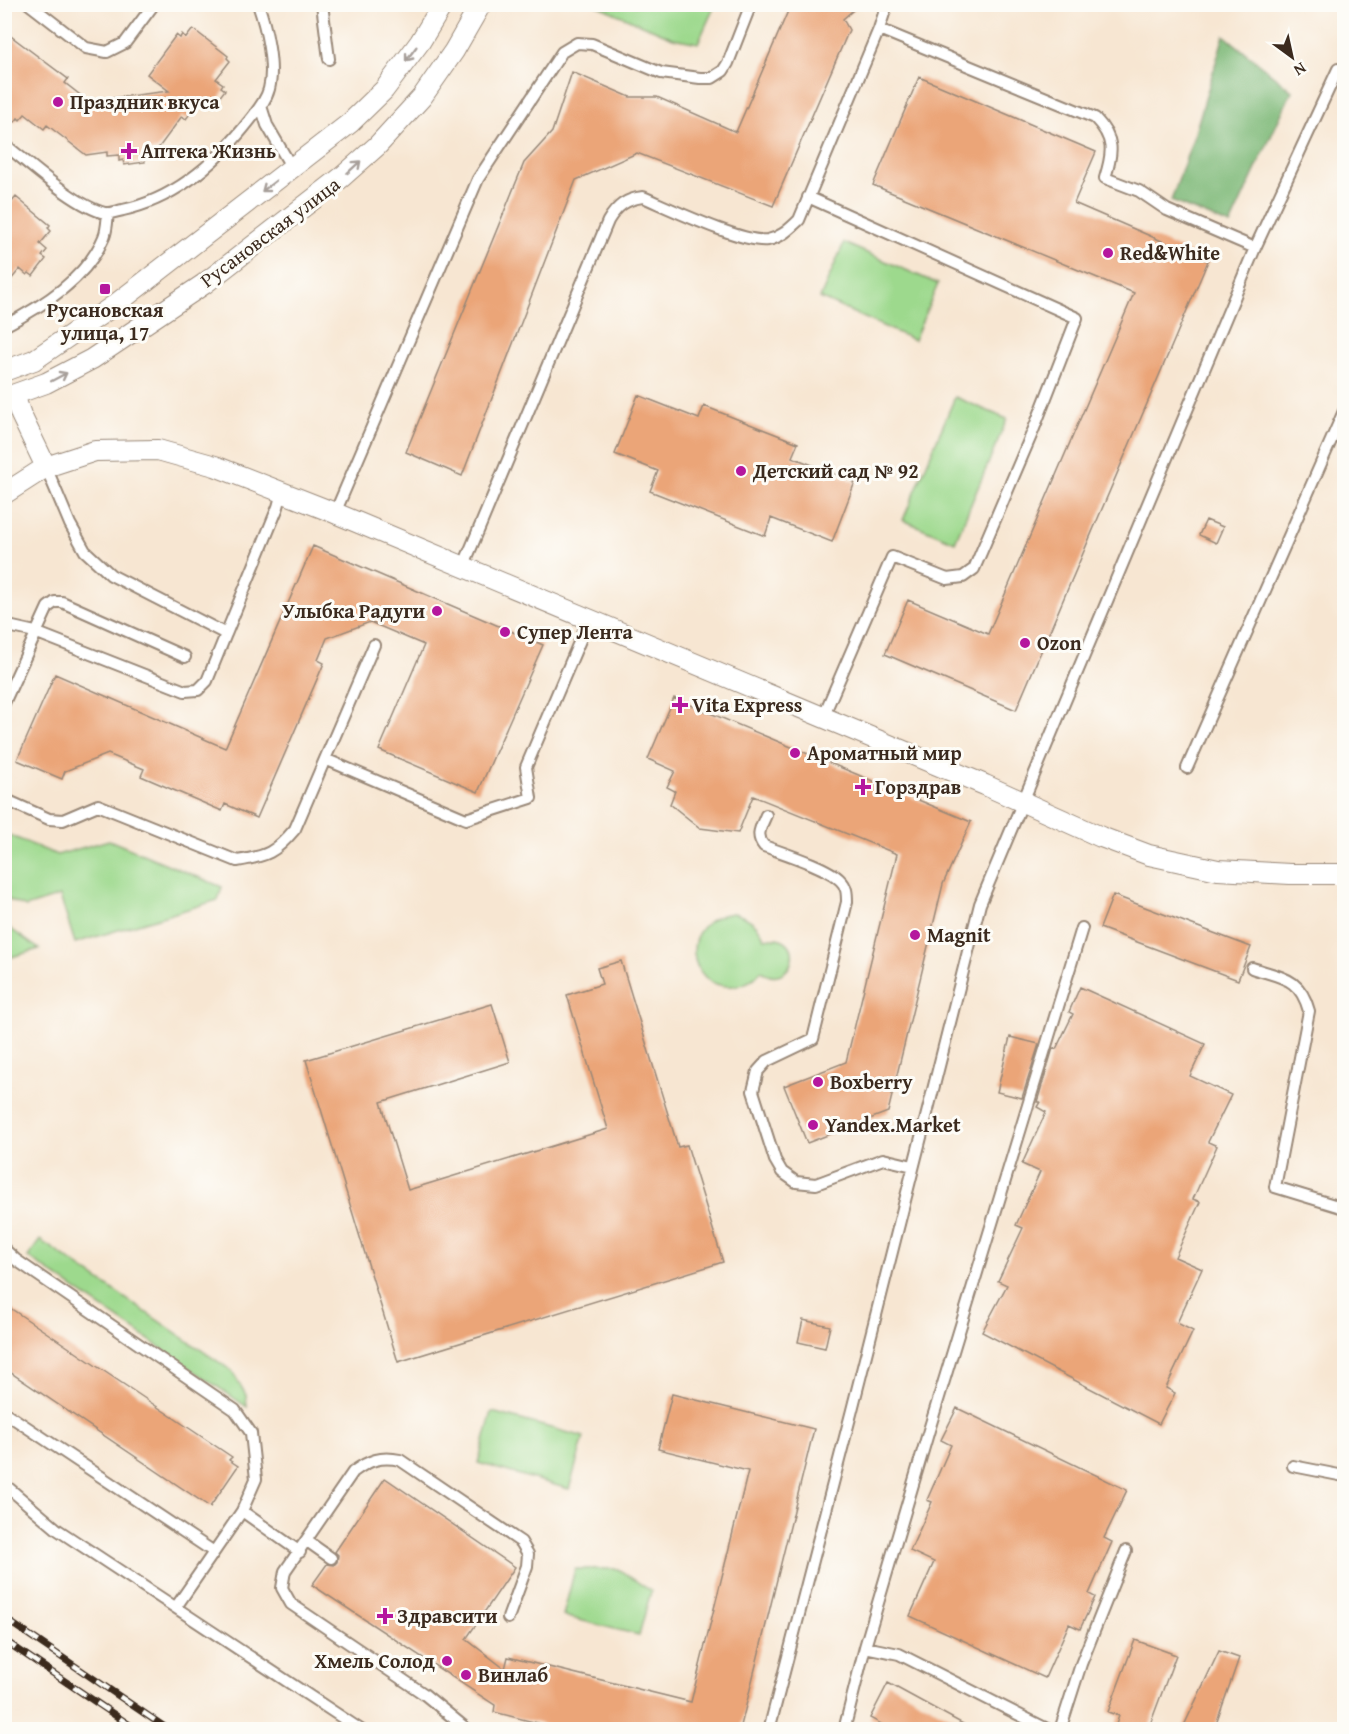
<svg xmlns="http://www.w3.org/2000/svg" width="1349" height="1734" font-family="'Gentium Book Plus',serif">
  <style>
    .green { fill: #9dd98d; stroke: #6c8256; stroke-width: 1.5 }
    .forest { fill: #7eb978; stroke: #5c724b; stroke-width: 1.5 }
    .building { fill: #eba578 }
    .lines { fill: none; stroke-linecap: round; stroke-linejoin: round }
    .lane-casing { stroke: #998878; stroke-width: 14 }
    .street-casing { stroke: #998878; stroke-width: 22 }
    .lane { stroke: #fff; stroke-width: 10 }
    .street { stroke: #fff; stroke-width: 20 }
    .rail-casing { stroke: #3b2a1e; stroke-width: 7 }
    .rail { stroke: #fdfcf7; stroke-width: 4.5; stroke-dasharray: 14; stroke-linecap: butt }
    .oneway { stroke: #a79f9a }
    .poi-dot { fill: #b5179e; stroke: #fdfcf7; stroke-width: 2 }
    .labels { text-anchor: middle; stroke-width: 6; stroke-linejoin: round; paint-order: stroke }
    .poi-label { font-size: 20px; font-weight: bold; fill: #3b2a1e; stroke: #fdfcf7; text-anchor: start }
    .street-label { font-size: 20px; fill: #3b2a1e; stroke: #fdfcf7 }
  </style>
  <rect width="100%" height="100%" fill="#fdfcf7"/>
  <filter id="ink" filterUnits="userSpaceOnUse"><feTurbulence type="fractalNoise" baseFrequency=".0167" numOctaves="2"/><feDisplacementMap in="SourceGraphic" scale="12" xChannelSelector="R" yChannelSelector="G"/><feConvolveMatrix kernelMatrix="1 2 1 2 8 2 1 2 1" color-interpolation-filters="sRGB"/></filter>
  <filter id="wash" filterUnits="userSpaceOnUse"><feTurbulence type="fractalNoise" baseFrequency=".008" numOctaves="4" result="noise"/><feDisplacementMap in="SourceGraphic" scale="24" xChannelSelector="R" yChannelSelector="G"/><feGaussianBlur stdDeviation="1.35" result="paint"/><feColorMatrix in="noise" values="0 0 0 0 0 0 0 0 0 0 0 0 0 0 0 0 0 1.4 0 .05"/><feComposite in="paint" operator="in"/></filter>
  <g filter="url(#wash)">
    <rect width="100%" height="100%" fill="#f7e6d2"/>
    <path class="green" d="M 596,5 L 715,5 L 698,43 L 673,38 Z
      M 844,243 L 938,284 L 914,340 L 820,298 Z
      M 955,397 L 1007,419 L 955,542 L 903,520 Z
      M 4,833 L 57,855 L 109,840 L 222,887 L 218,900 L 75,943 L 60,896 L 26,907 L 5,898 Z
      M 733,913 C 749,917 758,924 765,939 C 809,930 794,992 761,971 C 754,980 745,985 734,986 C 686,991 676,919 733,913 Z
      M 4,925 L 5,925 L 39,949 L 5,959 Z
      M 40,1240 L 232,1371 L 246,1395 L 247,1407 L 28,1257 Z
      M 492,1412 L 584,1437 L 569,1489 L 478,1463 Z
      M 575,1569 L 618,1569 L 651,1591 L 639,1635 L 563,1616 Z"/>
    <path class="forest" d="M 1224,35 L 1292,91 L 1230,225 L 1171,201 L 1195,133 Z"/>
    <g id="blocks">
      <path class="building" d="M 791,4 L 860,4 L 843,19 L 849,30 L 773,206 L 637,153 L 576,180 L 462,476 L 406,452 L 524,163 L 552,132 L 572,72 L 630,97 L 657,97 L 736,132 Z
        M 193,29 L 228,56 L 227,58 L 230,61 L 216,79 L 223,84 L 221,87 L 225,90 L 212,107 L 208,104 L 206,107 L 199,102 L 186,119 L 182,116 L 157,150 L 147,151 L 147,157 L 144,158 L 145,162 L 124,165 L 123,160 L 119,161 L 119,155 L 107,156 L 107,152 L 86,155 L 47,125 L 44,129 L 25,114 L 20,120 L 18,118 L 15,122 L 4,114 L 4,31 L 68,79 L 65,83 L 88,101 L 169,91 L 147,74 L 176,35 L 180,38 L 182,34 L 186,38 Z
        M 919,77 L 1096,152 L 1074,203 L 1208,261 L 1016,710 L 885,654 L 908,600 L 988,634 L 1134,293 L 873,185 Z
        M 16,197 L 50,225 L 48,228 L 51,231 L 40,244 L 47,250 L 42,256 L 46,259 L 33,276 L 29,273 L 27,275 L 20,269 L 4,288 L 4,211 Z
        M 638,395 L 699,419 L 704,406 L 798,443 L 792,457 L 855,482 L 832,542 L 771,518 L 765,536 L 650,491 L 658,471 L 615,454 Z
        M 1206,520 L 1223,527 L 1216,543 L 1199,535 Z
        M 313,546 L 543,645 L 478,792 L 379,750 L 424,645 L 370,622 L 327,638 L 318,660 L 324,663 L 257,818 L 225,804 L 222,811 L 141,776 L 144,769 L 108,754 L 65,771 L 62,779 L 17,760 L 55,674 L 225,748 Z
        M 674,698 L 971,822 L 943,884 L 888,1112 L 807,1143 L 784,1086 L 846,1062 L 897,854 L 753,796 L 738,833 L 700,828 L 670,804 L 675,791 L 667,787 L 675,771 L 648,759 Z
        M 1113,895 L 1251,947 L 1238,980 L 1100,928 Z
        M 621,961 L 678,1147 L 687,1145 L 723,1262 L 398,1362 L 306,1060 L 492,1004 L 510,1062 L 381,1102 L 408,1190 L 608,1129 L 567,995 L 602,984 L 597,968 Z
        M 1080,987 L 1205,1044 L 1190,1076 L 1231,1095 L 1208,1142 L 1217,1146 L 1193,1199 L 1200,1202 L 1175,1257 L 1202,1269 L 1177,1323 L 1193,1331 L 1166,1388 L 1175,1393 L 1159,1424 L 982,1332 L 1007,1285 L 998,1281 L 1023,1228 L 1016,1225 L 1040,1172 L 1022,1164 L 1046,1112 L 1037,1107 L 1040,1102 L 1037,1102 L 1053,1048 L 1056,1049 L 1073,1014 L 1069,1012 Z
        M 1010,1037 L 1039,1044 L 1022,1098 L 997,1092 Z
        M 4,1304 L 232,1457 L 229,1460 L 238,1466 L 210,1507 L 4,1368 Z
        M 803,1320 L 830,1326 L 825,1348 L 798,1342 Z
        M 672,1394 L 814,1429 L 740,1730 L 565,1730 L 494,1712 L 495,1705 L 312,1585 L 327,1564 L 334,1565 L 337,1562 L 338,1555 L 335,1552 L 385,1478 L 515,1567 L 466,1639 L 505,1669 L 508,1657 L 691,1702 L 748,1471 L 658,1449 Z
        M 957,1408 L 1127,1490 L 1104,1538 L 1112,1542 L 1089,1594 L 1095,1597 L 1080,1629 L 1069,1624 L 1045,1678 L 910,1616 L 934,1562 L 910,1551 L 932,1502 L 927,1500 L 951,1445 L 941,1440 Z
        M 1135,1640 L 1176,1655 L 1148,1730 L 1114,1730 L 1119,1716 L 1108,1712 Z
        M 1219,1651 L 1239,1658 L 1214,1730 L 1182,1730 Z
        M 888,1683 L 974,1730 L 892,1730 L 870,1718 Z"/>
    </g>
  </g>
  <g filter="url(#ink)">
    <use href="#blocks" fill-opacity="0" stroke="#998878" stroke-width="1.5"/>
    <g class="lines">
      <g class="lane-casing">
        <path id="lane" d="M 29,4 L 86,48 L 107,52 L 125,43 L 154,4
          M 322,4 L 329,59
          M 879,29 L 1095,118 C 1115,139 1113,152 1105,178 L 1139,191 L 1167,210 L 1255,248
          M 261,106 L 267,125 L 292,168
          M 4,144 C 30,164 75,206 105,213 C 111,214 117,211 123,210 C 175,199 218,161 250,120 C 257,111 266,101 269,89 C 275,66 266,27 258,4
          M 808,197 L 1077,318 L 1033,431 L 974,569 L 963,577 L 947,579 L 892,557 L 823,717
          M 4,326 C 43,306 87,278 104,237 C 107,230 107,221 108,213
          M 46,467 L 70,524 L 85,551 L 111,575 L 226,634 L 278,507 L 282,492
          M 335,513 L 478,179 L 562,52 L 577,43 L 592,44 L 661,73 L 700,78 L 712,78 L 723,71 L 728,63 L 751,4
          M 463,567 L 608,221 C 617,206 626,199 643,197 C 669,208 744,244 768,240 C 782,237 789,229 799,220 L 879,29 L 887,4
          M 4,625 L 35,632 L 185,691 L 198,690 L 207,681 L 226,634
          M 4,703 L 48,607 L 55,602 L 62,602 L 185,657
          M 325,759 L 466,819 L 531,798 L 526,767 L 589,619
          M 1187,768 L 1344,411
          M 4,799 L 49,819 L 63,820 L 98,805 L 237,861 C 267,856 275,853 295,829 L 374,645
          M 766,815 C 761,827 755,835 764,846 C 783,853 828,867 840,880 C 847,886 847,894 847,902 L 813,1039 L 767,1061 L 758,1071 L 753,1091 L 775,1160 L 782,1172 L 796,1182 L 816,1184 L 883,1159 L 913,1166
          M 1252,968 C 1282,978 1300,977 1309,1011 L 1275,1187 L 1344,1208
          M 4,1249 L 16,1260 L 235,1410 L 251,1433 L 256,1479 L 242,1511
          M 4,1412 L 214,1552 L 242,1511 L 300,1552
          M 1293,1466 L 1344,1476
          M 4,1484 L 58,1530 L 361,1730
          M 307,1541 L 331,1558
          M 176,1607 L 214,1552
          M 865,1647 L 899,1654 L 1049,1730
          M 468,1730 L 424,1694 L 291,1604 L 282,1588 L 285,1571 L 353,1472 C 369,1460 381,1456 400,1460 L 521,1542 L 528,1554 L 527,1566 L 508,1618
          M 769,1730 L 852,1410 L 980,904 L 1255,248 L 1338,69
          M 844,1730 L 865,1647 L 929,1430 L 1082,928
          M 1060,1730 L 1081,1664 L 1126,1551"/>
      </g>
      <g class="street-casing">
        <path id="street" d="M 4,371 L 34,360 L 116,304 L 350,123 L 384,90 L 420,42 L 443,4
          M 14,395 L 21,415 L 46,467
          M 4,398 L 46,383 L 92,359 L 204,284 L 342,177 L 377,146 L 422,97 L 454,51 L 481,4
          M 4,494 L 46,467 L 95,451 L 158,450 L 215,466 L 335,513 L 985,785 L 1101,837 L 1149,855 L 1218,870 L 1290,874 L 1344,874"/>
      </g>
      <use href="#lane" class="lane"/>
      <use href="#street" class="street"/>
      <g class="rail-casing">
        <path id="rail" d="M 4,1618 L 169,1730
          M 4,1640 L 137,1730"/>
      </g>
      <use href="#rail" class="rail"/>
    </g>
    <defs><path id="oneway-shaft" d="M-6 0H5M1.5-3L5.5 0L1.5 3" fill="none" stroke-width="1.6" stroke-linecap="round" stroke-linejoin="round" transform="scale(1.5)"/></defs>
    <g class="oneway">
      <use href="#oneway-shaft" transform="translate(411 54) rotate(127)"/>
      <use href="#oneway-shaft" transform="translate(354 167) rotate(-42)"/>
      <use href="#oneway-shaft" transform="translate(269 186) rotate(142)"/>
      <use href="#oneway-shaft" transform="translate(59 377) rotate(-28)"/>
    </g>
  </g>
  <g class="poi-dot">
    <circle cx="58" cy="102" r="6"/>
    <path d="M126 142h6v6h6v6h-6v6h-6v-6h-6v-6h6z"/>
    <circle cx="1108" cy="253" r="6"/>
    <rect x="99" y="283" width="12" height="12" rx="3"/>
    <circle cx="741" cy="471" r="6"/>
    <circle cx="437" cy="611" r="6"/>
    <circle cx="505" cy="632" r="6"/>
    <circle cx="1025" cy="643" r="6"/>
    <path d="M677 696h6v6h6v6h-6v6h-6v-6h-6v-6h6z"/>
    <circle cx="795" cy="753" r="6"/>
    <path d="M860 778h6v6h6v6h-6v6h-6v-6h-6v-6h6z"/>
    <circle cx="915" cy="935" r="6"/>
    <circle cx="818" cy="1082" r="6"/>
    <circle cx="813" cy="1125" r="6"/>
    <path d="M382 1607h6v6h6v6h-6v6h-6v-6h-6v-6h6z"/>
    <circle cx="447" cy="1661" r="6"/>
    <circle cx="466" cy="1675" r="6"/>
  </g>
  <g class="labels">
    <g class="poi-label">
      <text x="70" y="109">Праздник вкуса</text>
      <text x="141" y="158">Аптека Жизнь</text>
      <text x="1120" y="260">Red&amp;White</text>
      <text x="105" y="317" text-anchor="middle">Русановская<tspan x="105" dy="23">улица, 17</tspan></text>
      <text x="753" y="478">Детский сад № 92</text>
      <text x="425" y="618" text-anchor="end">Улыбка Радуги</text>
      <text x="517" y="639">Супер Лента</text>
      <text x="1037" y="650">Ozon</text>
      <text x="692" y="712">Vita Express</text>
      <text x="807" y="760">Ароматный мир</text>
      <text x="875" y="794">Горздрав</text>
      <text x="927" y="942">Magnit</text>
      <text x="830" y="1089">Boxberry</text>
      <text x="825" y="1132">Yandex.Market</text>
      <text x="397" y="1623">Здравсити</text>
      <text x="435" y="1668" text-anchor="end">Хмель Солод</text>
      <text x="478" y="1682">Винлаб</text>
    </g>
    <g class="street-label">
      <text transform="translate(270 232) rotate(-37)" y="7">Русановская улица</text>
    </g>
  </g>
  <rect width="1349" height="1734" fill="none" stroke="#fdfcf7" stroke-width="24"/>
  <g transform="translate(1292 57) rotate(147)" stroke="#fdfcf7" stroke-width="4.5" paint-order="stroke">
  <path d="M0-4.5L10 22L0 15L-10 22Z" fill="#3b2a1e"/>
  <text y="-9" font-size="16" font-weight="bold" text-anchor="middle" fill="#3b2a1e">N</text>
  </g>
</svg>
